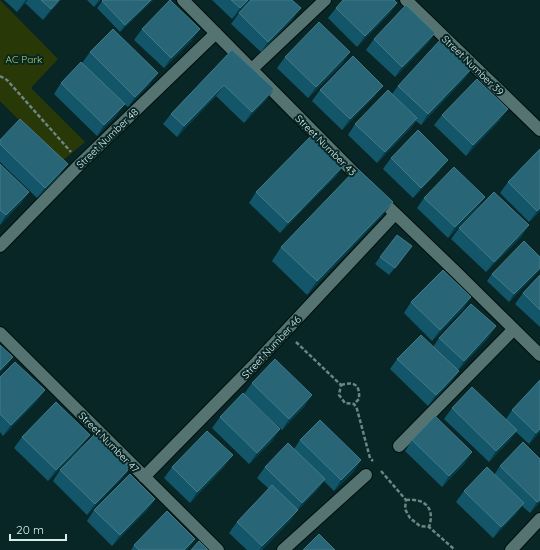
<svg xmlns="http://www.w3.org/2000/svg" width="540" height="550" font-family="Quicksand,sans-serif">
  <style>
    .park { fill: #293807 }
    .lines { fill: none; stroke-linecap: round; stroke-linejoin: round }
    .street-casing { stroke: #000e0d; stroke-width: 14 }
    .path { stroke: #6d8584; stroke-width: 2.5; stroke-dasharray: 4 2; stroke-linecap: butt }
    .street { stroke: #547371; stroke-width: 12 }
    .wall { fill: #13566a }
    .shaded-wall { fill: #053c48 }
    .building { fill: #286677; stroke: #447b89 }
    .labels { text-anchor: middle; stroke-width: 4; stroke-linejoin: round; paint-order: stroke }
    .park-label { font-size: 10px; fill: #aed665; stroke: #072625 }
    .street-label { font-size: 10px; fill: #daebea; stroke: #072625 }
  </style>
  <rect width="100%" height="100%" fill="#072625"/>
  <path class="park" d="M 0,0 L 58,59 L 31,88 L 85,142 L 61,162 L 0,101 Z"/>
  <g class="lines">
    <g class="street-casing">
      <path id="street" d="M 183,0 L 365,184
        M 406,0 L 540,130
        M 252,69 L 325,0
        M 378,197 L 458,274 L 540,355
        M 0,246 L 81,163 L 216,33
        M 0,333 L 218,550
        M 399,446 L 514,329
        M 144,477 L 253,366 L 395,214
        M 283,550 L 366,475
        M 511,550 L 540,519"/>
    </g>
    <path class="path" d="M 0,76 L 7,80 L 71,152
      M 296,342 L 341,385 L 339,395 L 345,403 L 354,404 L 357,409 L 370,458 L 373,461
      M 341,385 C 355,381 360,385 359,399 L 354,404
      M 381,471 L 406,500 L 405,509 L 410,518 L 420,526 L 429,527 L 455,550
      M 406,500 C 426,498 435,509 429,527"/>
    <use href="#street" class="street"/>
  </g>
  <path class="wall" d="M 4,0 L 61,0 L 43,20 L 25,3 L 17,12 Z
    M 87,0 L 101,0 L 94,7 Z
    M 103,0 L 153,0 L 120,32 L 97,8 Z
    M 212,0 L 251,0 L 232,19 Z
    M 397,3 L 390,13 L 357,47 L 328,18 L 336,8 Z
    M 239,13 L 293,19 L 261,52 L 231,24 Z
    M 142,29 L 192,40 L 164,68 L 134,40 Z
    M 435,33 L 427,44 L 395,77 L 366,50 L 374,39 Z
    M 232,50 L 274,89 L 266,100 L 244,123 L 216,96 L 177,137 L 163,124 L 171,114 Z
    M 90,52 L 150,84 L 128,107 L 124,104 L 117,115 L 97,136 L 54,94 L 61,83 L 82,63 Z
    M 285,57 L 343,63 L 308,98 L 277,68 Z
    M 473,67 L 465,78 L 421,125 L 416,121 L 410,129 L 377,163 L 348,135 L 355,124 L 392,94 L 398,86 Z
    M 320,90 L 375,96 L 342,130 L 312,101 Z
    M 442,115 L 500,120 L 466,156 L 434,125 Z
    M 0,140 L 60,175 L 37,198 L 0,162 Z
    M 540,149 L 540,211 L 529,222 L 500,193 L 508,182 Z
    M 391,158 L 440,170 L 413,198 L 383,169 Z
    M 0,164 L 29,192 L 21,203 L 0,225 Z
    M 337,175 L 280,233 L 249,203 L 256,192 Z
    M 485,197 L 477,208 L 448,238 L 417,208 L 424,198 Z
    M 383,215 L 307,295 L 272,261 L 281,247 Z
    M 459,228 L 522,236 L 486,272 L 451,239 Z
    M 406,254 L 389,275 L 375,264 L 380,257 Z
    M 540,257 L 540,270 L 509,302 L 487,281 L 492,274 Z
    M 540,275 L 540,327 L 515,304 L 523,293 Z
    M 411,302 L 464,308 L 432,341 L 404,313 Z
    M 489,337 L 458,370 L 459,371 L 451,382 L 428,406 L 390,369 L 397,359 L 433,347 L 439,338 Z
    M 0,377 L 45,390 L 37,401 L 3,436 L 0,432 Z
    M 252,383 L 305,406 L 282,430 L 244,394 Z
    M 452,408 L 506,419 L 512,410 L 540,432 L 529,444 L 516,432 L 509,441 L 489,462 L 444,419 Z
    M 220,417 L 273,440 L 249,464 L 212,428 Z
    M 22,437 L 82,446 L 48,481 L 14,448 Z
    M 300,440 L 361,460 L 354,471 L 334,491 L 324,481 L 317,490 L 296,512 L 290,521 L 262,550 L 247,550 L 229,533 L 237,522 L 269,489 L 257,478 L 265,467 L 294,449 Z
    M 412,440 L 465,463 L 442,487 L 405,451 Z
    M 540,459 L 540,502 L 530,513 L 522,506 L 516,514 L 493,538 L 456,502 L 464,491 L 494,475 L 500,466 Z
    M 225,466 L 190,503 L 164,478 L 172,467 Z
    M 130,468 L 122,478 L 87,515 L 53,481 L 60,470 Z
    M 155,499 L 148,509 L 112,546 L 87,521 L 94,510 Z
    M 195,539 L 187,550 L 131,550 L 134,545 Z"/>
  <path class="shaded-wall" d="M 26,0 L 28,0 L 17,12 L 25,1 Z
    M 59,0 L 61,0 L 43,20 L 51,9 Z
    M 99,0 L 101,0 L 94,7 Z
    M 151,0 L 153,0 L 120,32 L 125,25 Z
    M 248,0 L 251,0 L 232,19 L 240,8 Z
    M 397,3 L 390,13 L 357,47 L 365,36 Z
    M 301,8 L 293,19 L 261,52 L 268,42 Z
    M 200,29 L 192,40 L 164,68 L 171,58 Z
    M 435,33 L 427,44 L 395,77 L 402,67 Z
    M 350,52 L 343,63 L 308,98 L 316,87 Z
    M 473,67 L 465,78 L 421,125 L 428,114 Z
    M 158,73 L 150,84 L 128,107 L 135,97 Z
    M 224,85 L 216,96 L 177,137 L 184,126 Z
    M 383,86 L 375,96 L 342,130 L 350,119 Z
    M 274,89 L 266,100 L 244,123 L 252,112 Z
    M 125,104 L 117,115 L 97,136 L 104,125 Z
    M 508,109 L 500,120 L 466,156 L 473,145 Z
    M 417,118 L 410,129 L 377,163 L 385,152 Z
    M 448,160 L 440,170 L 413,198 L 421,188 Z
    M 68,164 L 60,175 L 37,198 L 45,188 Z
    M 345,164 L 337,175 L 280,233 L 288,223 Z
    M 29,192 L 21,203 L 0,225 L 6,215 Z
    M 485,197 L 477,208 L 448,238 L 455,227 Z
    M 393,202 L 383,215 L 307,295 L 317,281 Z
    M 540,208 L 540,211 L 529,222 L 537,211 Z
    M 529,225 L 522,236 L 486,272 L 494,262 Z
    M 540,268 L 540,270 L 509,302 L 514,294 Z
    M 471,297 L 464,308 L 432,341 L 440,330 Z
    M 496,326 L 489,337 L 457,372 L 464,361 Z
    M 13,357 L 5,368 L 0,373 L 0,370 Z
    M 459,371 L 451,382 L 428,406 L 436,395 Z
    M 45,390 L 37,401 L 3,436 L 11,425 Z
    M 312,395 L 305,406 L 282,430 L 289,419 Z
    M 280,429 L 273,440 L 249,464 L 257,453 Z
    M 540,429 L 540,432 L 529,444 L 536,433 Z
    M 517,430 L 509,441 L 489,462 L 496,451 Z
    M 90,435 L 82,446 L 48,481 L 56,470 Z
    M 472,452 L 465,463 L 442,487 L 449,476 Z
    M 233,455 L 225,466 L 190,503 L 197,492 Z
    M 361,460 L 354,471 L 334,491 L 341,480 Z
    M 130,468 L 122,478 L 87,515 L 95,504 Z
    M 325,479 L 317,490 L 296,512 L 290,521 L 262,550 L 260,550 L 262,546 L 296,512 L 302,503 Z
    M 155,499 L 148,509 L 112,546 L 120,535 Z
    M 540,500 L 540,502 L 530,513 L 537,502 Z
    M 524,503 L 516,514 L 493,538 L 501,527 Z
    M 195,539 L 187,550 L 184,550 Z"/>
  <path class="building" d="M 41,0 L 59,0 L 51,9 Z
    M 103,0 L 151,0 L 125,25 L 102,1 Z
    M 170,0 L 200,29 L 171,58 L 142,29 Z
    M 231,0 L 248,0 L 240,8 Z
    M 251,0 L 292,0 L 301,8 L 268,42 L 239,13 Z
    M 343,0 L 394,0 L 397,3 L 365,36 L 336,8 Z
    M 406,5 L 435,33 L 402,67 L 374,39 Z
    M 319,22 L 350,52 L 316,87 L 285,57 Z
    M 113,29 L 158,73 L 135,97 L 90,52 Z
    M 442,38 L 473,67 L 428,114 L 398,86 Z
    M 232,50 L 274,89 L 252,112 L 224,85 L 184,126 L 171,114 Z
    M 353,56 L 383,86 L 350,119 L 320,90 Z
    M 81,62 L 125,104 L 104,125 L 61,83 Z
    M 477,79 L 508,109 L 473,145 L 442,115 Z
    M 388,90 L 417,118 L 385,152 L 355,124 Z
    M 20,119 L 68,164 L 45,188 L 0,144 L 0,140 Z
    M 418,130 L 448,160 L 421,188 L 391,158 Z
    M 314,133 L 345,164 L 288,223 L 256,192 Z
    M 540,149 L 540,208 L 537,211 L 508,182 Z
    M 0,164 L 29,192 L 6,215 L 0,210 Z
    M 454,167 L 485,197 L 455,227 L 424,198 Z
    M 357,168 L 393,202 L 317,281 L 281,247 Z
    M 494,192 L 529,225 L 494,262 L 459,228 Z
    M 397,235 L 412,246 L 395,268 L 380,257 Z
    M 524,241 L 540,257 L 540,268 L 514,294 L 492,274 Z
    M 443,270 L 471,297 L 440,330 L 411,302 Z
    M 540,275 L 540,310 L 523,293 Z
    M 471,304 L 496,326 L 464,361 L 439,338 Z
    M 421,335 L 459,371 L 436,395 L 397,359 Z
    M 0,345 L 13,357 L 0,370 Z
    M 275,359 L 312,395 L 289,419 L 252,383 Z
    M 15,362 L 45,390 L 11,425 L 0,414 L 0,377 Z
    M 540,380 L 540,429 L 536,433 L 512,410 Z
    M 472,387 L 517,430 L 496,451 L 452,408 Z
    M 243,393 L 280,429 L 257,453 L 220,417 Z
    M 56,402 L 90,435 L 56,470 L 22,437 Z
    M 435,416 L 472,452 L 449,476 L 412,440 Z
    M 320,420 L 361,460 L 341,480 L 300,440 Z
    M 207,431 L 233,455 L 197,492 L 172,467 Z
    M 95,434 L 130,468 L 95,504 L 60,470 Z
    M 523,442 L 540,459 L 540,500 L 537,502 L 500,466 Z
    M 288,443 L 325,479 L 302,503 L 265,467 Z
    M 487,467 L 524,503 L 501,527 L 464,491 Z
    M 130,474 L 155,499 L 120,535 L 94,510 Z
    M 272,485 L 298,510 L 262,546 L 237,522 Z
    M 167,511 L 195,539 L 184,550 L 139,550 L 134,545 Z
    M 319,534 L 335,550 L 303,550 Z
    M 199,541 L 208,550 L 191,550 Z"/>
  <g class="labels">
    <g class="park-label">
      <text x="24" y="63">AC Park</text>
    </g>
    <g class="street-label">
      <text transform="translate(473 65) rotate(44)" y="4">Street Number 39</text>
      <text transform="translate(107 138) rotate(-44)" y="4">Street Number 48</text>
      <text transform="translate(326 145) rotate(45)" y="4">Street Number 43</text>
      <text transform="translate(271 347) rotate(-47)" y="4">Street Number 46</text>
      <text transform="translate(109 442) rotate(45)" y="4">Street Number 47</text>
    </g>
  </g>
  <path d="M10 534v6h56v-6" fill="none" stroke="#daebea" stroke-width="2"/>
  <text x="16" y="534" font-size="12" fill="#daebea" stroke="#072625" stroke-width="3" paint-order="stroke">20 m</text>
</svg>
